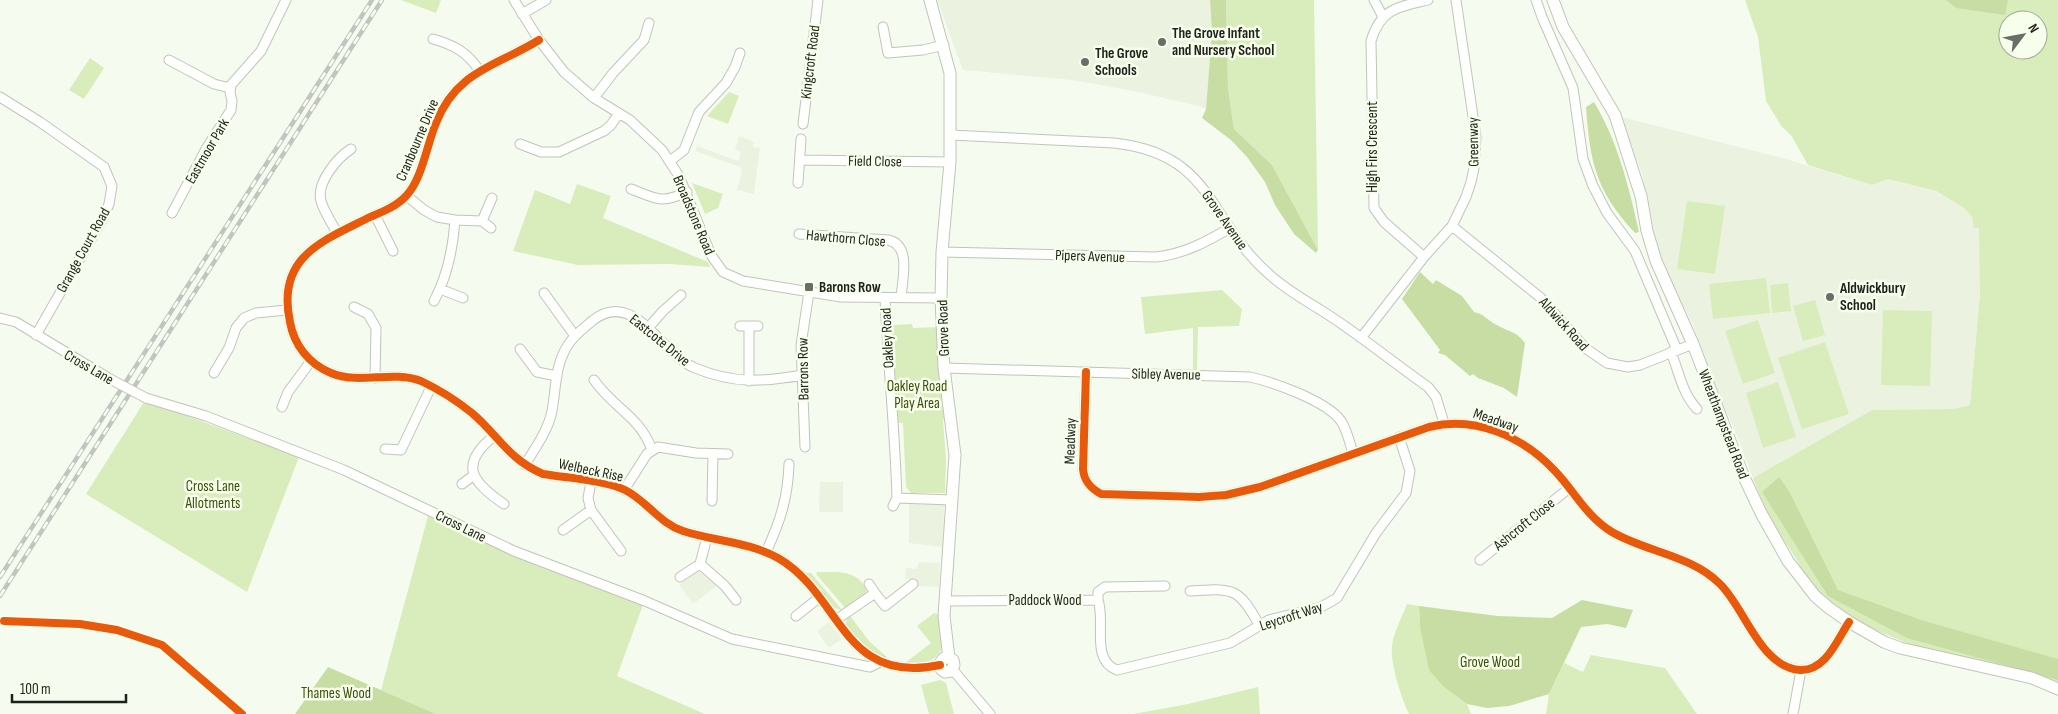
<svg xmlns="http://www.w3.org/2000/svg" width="2058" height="714" font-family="'Sofia Sans Condensed',sans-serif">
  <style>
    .built { fill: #ebf3e0 }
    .green { fill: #d9ecbc; fill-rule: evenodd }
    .forest { fill: #c8dda4 }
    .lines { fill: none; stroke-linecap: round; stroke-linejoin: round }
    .street-casing { stroke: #c1c4bc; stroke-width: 11 }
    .secondary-casing { stroke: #c1c4bc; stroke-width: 13 }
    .street { stroke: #fefefd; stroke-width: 9 }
    .secondary { stroke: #fefefd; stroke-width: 11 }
    .rail-casing { stroke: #c2c4c0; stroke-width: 4.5 }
    .rail { stroke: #f7ffec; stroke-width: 2.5; stroke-dasharray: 8; stroke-linecap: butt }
    .street-bridge-casing { stroke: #c1c4bc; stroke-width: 11; stroke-linecap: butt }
    .street-bridge { stroke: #fefefd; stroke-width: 9 }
    .cycleway-casing { stroke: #f7ffec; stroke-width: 11 }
    .cycleway { stroke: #e8590c; stroke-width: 8 }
    .poi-dot { fill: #6a6e66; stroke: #f7ffec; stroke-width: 2 }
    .labels { text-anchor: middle; stroke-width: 5; stroke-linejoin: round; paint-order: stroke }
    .poi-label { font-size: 15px; font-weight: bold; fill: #1f221b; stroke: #f7ffec; text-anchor: start }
    .street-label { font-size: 15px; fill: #1f221b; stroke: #f7ffec }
    .park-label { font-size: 15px; fill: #3a4f09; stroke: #f7ffec }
  </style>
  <rect width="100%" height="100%" fill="#f6fbf0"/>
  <path class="built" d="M 937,0 L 1210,0 L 1212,32 L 1206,109 L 1198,106 L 1134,91 L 1072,80 L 963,70 Z
    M 1622,117 L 1786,159 L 1872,185 L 1888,179 L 1935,191 L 1964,208 L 1972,217 L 1974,227 L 1979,227 L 1980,263 L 1980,294 L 1970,405 L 1953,409 L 1872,410 L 1753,478 L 1733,426 L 1709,374 L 1694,327 L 1671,281 L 1656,244 L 1642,173 L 1633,152 Z
    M 739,136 L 754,142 L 753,147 L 760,148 L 754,194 L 737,190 L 742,170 L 740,167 L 695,151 L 697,146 L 738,161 L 741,152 L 735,150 Z
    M 820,482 L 843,482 L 843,512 L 819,512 Z
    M 909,504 L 944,505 L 943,547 L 909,543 Z
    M 919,562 L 940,563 L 939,587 L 917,586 L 909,582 L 910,579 L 905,579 L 906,568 L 917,569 Z
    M 698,571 L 717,586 L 693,604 L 679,585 Z
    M 829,622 L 842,639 L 829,648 L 817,631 Z"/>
  <path class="green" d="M 401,0 L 441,0 L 436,13 Z
    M 1226,0 L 1314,0 L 1318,250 L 1272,165 L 1234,129 L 1228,88 Z
    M 1745,0 L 2058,0 L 2058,683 L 2021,669 L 1916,647 L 1871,628 L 1832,604 L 1810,583 L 1795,557 L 1769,518 L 1753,478 L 1872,410 L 1953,409 L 1970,405 L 1980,294 L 1979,228 L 1974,228 L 1972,217 L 1964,208 L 1936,191 L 1888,179 L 1872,185 L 1808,165 L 1791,135 L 1782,127 L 1766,101 L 1758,37 ZM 2008,20 L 2038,20 L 2038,50 L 2008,50 Z
    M 90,58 L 104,68 L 84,99 L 69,90 Z
    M 729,92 L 739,96 L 728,124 L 707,116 Z
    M 692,183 L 723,194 L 718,208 L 705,214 Z
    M 577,184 L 611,196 L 603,218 L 708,262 L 711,267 L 669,264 L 578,265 L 513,251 L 535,190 L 570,204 Z
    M 1687,201 L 1725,206 L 1715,274 L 1677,269 Z
    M 1766,278 L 1770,313 L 1713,319 L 1709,284 Z
    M 1788,283 L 1791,311 L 1772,313 L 1770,285 Z
    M 1222,290 L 1242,309 L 1239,326 L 1198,327 L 1197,370 L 1193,370 L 1193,328 L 1145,334 L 1141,297 Z
    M 1815,300 L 1825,335 L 1803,341 L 1793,306 Z
    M 1883,310 L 1932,311 L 1930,386 L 1881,385 Z
    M 1758,320 L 1775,373 L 1743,384 L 1725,331 Z
    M 912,324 L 913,328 L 939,327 L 947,419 L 943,420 L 946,459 L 945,493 L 911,493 L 906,487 L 903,423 L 898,423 L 892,325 Z
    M 1825,342 L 1849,414 L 1802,429 L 1778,358 Z
    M 1778,382 L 1796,437 L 1763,448 L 1746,393 Z
    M 144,402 L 163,407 L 299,457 L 247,592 L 86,494 Z
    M 428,516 L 469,533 L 508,553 L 643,605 L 617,676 L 705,714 L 436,714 L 381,690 Z
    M 817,572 C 837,572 861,569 867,593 L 846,609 L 816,574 Z
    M 804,573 L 811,573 L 843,611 L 833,607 Z
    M 1407,604 L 1419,606 L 1420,627 L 1444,687 L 1467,704 L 1471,714 L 1409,714 C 1401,697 1390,664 1392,645 C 1394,632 1402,617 1407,604 Z
    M 934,613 L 940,615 C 941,624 943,634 943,643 C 941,662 919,665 905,663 L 931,643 L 917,626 Z
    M 848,616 L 851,617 L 869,641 L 889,659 L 868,650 L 845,627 Z
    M 1591,655 L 1665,668 L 1697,714 L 1546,714 L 1549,694 L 1564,663 L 1583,672 Z
    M 940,680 L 946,683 L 954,714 L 929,714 L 921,685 Z
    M 1258,687 L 1260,714 L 1133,714 L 1188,704 Z"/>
  <path class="forest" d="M 1210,0 L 1226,0 L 1228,88 L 1234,129 L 1272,165 L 1318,250 L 1316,253 L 1294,234 L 1275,205 L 1265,182 L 1247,157 L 1231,140 L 1202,118 L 1206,109 L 1212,32 Z
    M 1946,0 L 2008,0 L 2005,15 L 1956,8 Z
    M 1594,102 C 1618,142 1629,187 1639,232 L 1635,233 C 1596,191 1590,163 1586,107 Z
    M 1420,272 L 1433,284 L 1436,280 L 1462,296 L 1474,312 C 1484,314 1486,319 1495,324 C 1506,331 1517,331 1525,343 L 1517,397 L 1504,388 L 1478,378 L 1473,374 L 1470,376 L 1445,355 L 1438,353 L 1440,350 L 1402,299 Z
    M 1779,477 L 1789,491 L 1838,590 L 1921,620 L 2058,659 L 2058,680 L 1907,638 L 1828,596 L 1762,492 Z
    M 1582,600 L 1633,610 L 1626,628 L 1607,624 L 1581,627 L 1549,694 L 1509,706 L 1487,708 L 1467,704 L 1444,687 L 1429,670 L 1420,627 L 1419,606 L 1498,616 L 1552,618 Z
    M 328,667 L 436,714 L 295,714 Z"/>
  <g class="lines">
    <g class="street-casing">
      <path id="street" d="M 514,0 L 539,40 L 564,72 L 594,98 L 630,120 L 662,150 L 679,176 L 711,255 L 723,272 L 743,281 L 841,297 L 941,298
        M 1374,0 L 1383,17
        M 1536,0 L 1542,17 L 1573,88 L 1583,159 L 1593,186 L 1607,213 L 1635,251 L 1677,350
        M 522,14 L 546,0
        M 883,27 L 888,53 L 923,50 L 944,45
        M 433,39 C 454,45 467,52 479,70
        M 539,40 C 497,66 456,71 436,123 C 427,144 422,180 406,196 C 397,206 382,212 370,217 C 322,241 276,257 290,322 C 294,345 309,364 331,373 C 360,385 392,370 421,381 C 438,389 457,401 472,413 C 499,436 508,459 543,474 C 566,478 605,480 625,490 C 647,501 659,523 683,531 C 714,541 749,542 778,558 C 842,595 842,686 940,665
        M 169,60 L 214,84 L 230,88
        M 0,97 L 40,122 L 104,167 L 112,186 L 109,204 L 103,218 L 36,335
        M 594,98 L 613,73 L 644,40 L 649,23
        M 803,124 L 818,0
        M 951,135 L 1114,143 C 1215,154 1207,221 1270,275 C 1290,293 1314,305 1336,320 C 1367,341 1397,365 1428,387 L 1436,397 L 1444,423
        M 520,144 L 541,152 L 559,152 L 604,131 L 611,125 L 619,113
        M 800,160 L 950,162
        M 670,161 L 684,150 L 699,112 L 726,83 L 735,67 L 740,53
        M 798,183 L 801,139
        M 631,189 C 657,199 661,204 687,192
        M 407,196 L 424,210 L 437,217 L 455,220 L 482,221 L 491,228
        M 172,213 L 206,149 L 231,110 L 232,101 L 230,92 L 231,85 L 261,51 L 286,0
        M 375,215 L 393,251
        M 482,221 L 492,198
        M 1452,226 L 1541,298 L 1585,348 L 1607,363 L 1628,367 L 1640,365 L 1693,344
        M 337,233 C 332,223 324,212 321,201 C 316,183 337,158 351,149
        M 799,234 L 888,240 C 912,245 902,280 901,298
        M 942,252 L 1156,257 C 1184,254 1206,242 1230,228
        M 1424,257 L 1384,222 L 1374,208 L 1371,41 C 1381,8 1398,7 1428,0
        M 440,289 L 463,298
        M 544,293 L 575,336
        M 885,298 C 888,365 895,431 897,498 L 893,506
        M 434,301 C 448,275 453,249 455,220
        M 354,307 L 368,314 L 376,328 L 375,378
        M 0,318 L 16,322 L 110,379
        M 740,326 L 758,326
        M 648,328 L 663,311 L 681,295
        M 1361,338 L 1424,257 L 1452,226 L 1466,197 L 1471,182 L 1474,168 L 1476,137 L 1456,0
        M 520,349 L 537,372 L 557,376
        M 1671,352 C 1679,372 1682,393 1697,409
        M 944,368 L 1250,377 C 1273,382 1327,401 1341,421 C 1347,430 1350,443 1353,454
        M 1086,372 L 1083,469 C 1084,481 1090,488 1101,494 L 1199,497 L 1226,495 L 1260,487 L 1429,427 C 1476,415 1523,437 1555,471 C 1575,492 1586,516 1612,532 C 1646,552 1691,555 1720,584 C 1745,608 1760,667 1800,670 C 1826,671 1837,640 1849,622
        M 214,373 L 229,348 L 236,328 L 244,318 L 256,313 L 287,310
        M 594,380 C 614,409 639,415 652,450
        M 749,381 L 749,326
        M 146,398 L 206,416 L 344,470 L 514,551 L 645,601 L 732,639 L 870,667 L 882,661
        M 282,407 L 288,392 L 311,361
        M 494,436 C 458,465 472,482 504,504
        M 805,447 L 801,345 L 809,292
        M 385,449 L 401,450 L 431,387
        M 525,465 C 535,448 548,431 552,411 C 556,389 555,364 568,345 C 574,335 583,329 592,321 C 635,287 660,354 695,368 C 734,384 762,382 803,375
        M 462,484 L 474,475
        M 624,490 L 647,454 L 658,447 L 696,453 L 728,454
        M 897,498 L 952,500
        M 712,501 L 713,454
        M 591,510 L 621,551
        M 563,530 L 591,510 L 588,498 L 591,482
        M 766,552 C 780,522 788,498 789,464
        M 1480,560 L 1568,489
        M 700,564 L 725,586 L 736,600
        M 680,577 L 700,564 L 707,537
        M 1190,591 C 1231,589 1238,585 1259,625
        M 875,593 L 885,606 L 913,584
        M 1098,600 C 1106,622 1090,660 1117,670 L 1230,643 L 1269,620 L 1321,607 L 1337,598 L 1376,533 L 1406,493 L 1410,471 L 1399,437
        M 945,601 L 1098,600 L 1098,592 L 1105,587 L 1165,586
        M 796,616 L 820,597
        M 836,620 L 875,593 L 869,584
        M 953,670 L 990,714
        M 1793,714 L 1801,670"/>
    </g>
    <g class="secondary-casing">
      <path id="secondary" d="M 930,0 L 950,73 L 950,162 L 942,252 L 941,298 L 944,368 L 955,455 L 944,616 L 949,658 L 953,660 L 954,665 L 951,671 L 945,672 L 941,669 L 940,663 L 944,658 L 949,658
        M 1553,0 L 1563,27 L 1615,115 L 1641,196 L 1647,231 L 1656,261 L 1693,344 L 1743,475 L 1761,513 L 1788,561 L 1815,596 L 1829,608 L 1849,622 L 1884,642 L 1900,648 L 2032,678 L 2058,689"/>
    </g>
    <use href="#street" class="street"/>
    <use href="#secondary" class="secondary"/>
    <g class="rail-casing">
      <path id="rail" d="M 0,577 L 372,0
        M 0,596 L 382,0"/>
    </g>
    <use href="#rail" class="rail"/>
    <g class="street-bridge-casing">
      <path id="street-bridge" d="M 110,379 L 146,398"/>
    </g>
    <use href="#street-bridge" class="street-bridge"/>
    <g class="cycleway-casing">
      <path id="cycleway" d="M 539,40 C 497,66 456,71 436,123 C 427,144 422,180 406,196 C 397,206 382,212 370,217 C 322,241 276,257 290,322 C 294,345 309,364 331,373 C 360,385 392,370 421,381 C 438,389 457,401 472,413 C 499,436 508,459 543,474 C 566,478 605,480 625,490 C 647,501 659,523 683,531 C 714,541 749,542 778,558 C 842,595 842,686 940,665
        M 1086,372 L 1083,469 C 1084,481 1090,488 1101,494 L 1199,497 L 1226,495 L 1260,487 L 1429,427 C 1476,415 1523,437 1555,471 C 1575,492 1586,516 1612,532 C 1646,552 1691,555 1720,584 C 1745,608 1760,667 1800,670 C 1826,671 1837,640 1849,622
        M 4,621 L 80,624 L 117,630 L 162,645 L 242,714"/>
    </g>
    <use href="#cycleway" class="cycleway"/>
  </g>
  <g class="poi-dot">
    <circle cx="1162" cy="42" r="5"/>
    <circle cx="1085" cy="62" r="5"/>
    <rect x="804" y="282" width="10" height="10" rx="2.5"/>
    <circle cx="1830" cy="297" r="5"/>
  </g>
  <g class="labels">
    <g class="poi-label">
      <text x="1172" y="38">The Grove Infant<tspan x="1172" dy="17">and Nursery School</tspan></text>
      <text x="1095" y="58">The Grove<tspan x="1095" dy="17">Schools</tspan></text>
      <text x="819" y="292">Barons Row</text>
      <text x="1840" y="293">Aldwickbury<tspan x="1840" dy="17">School</tspan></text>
    </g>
    <g class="street-label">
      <text transform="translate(810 62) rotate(-83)" y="5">Kingcroft Road</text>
      <text transform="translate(417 140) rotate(-67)" y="5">Cranbourne Drive</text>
      <text transform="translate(1473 142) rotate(-91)" y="5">Greenway</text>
      <text transform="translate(1372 147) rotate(-90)" y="5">High Firs Crescent</text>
      <text transform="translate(207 151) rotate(-60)" y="5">Eastmoor Park</text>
      <text transform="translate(875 161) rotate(1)" y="5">Field Close</text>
      <text transform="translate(694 215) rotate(67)" y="5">Broadstone Road</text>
      <text transform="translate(1225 220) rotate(55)" y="5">Grove Avenue</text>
      <text transform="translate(846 238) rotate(5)" y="5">Hawthorn Close</text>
      <text transform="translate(83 250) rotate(-61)" y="5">Grange Court Road</text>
      <text transform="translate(1090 256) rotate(2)" y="5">Pipers Avenue</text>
      <text transform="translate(1564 324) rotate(48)" y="5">Aldwick Road</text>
      <text transform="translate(943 328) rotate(-92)" y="5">Grove Road</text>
      <text transform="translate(887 338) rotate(-93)" y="5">Oakley Road</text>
      <text transform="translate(660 340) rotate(39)" y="5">Eastcote Drive</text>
      <text transform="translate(89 367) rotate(30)" y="5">Cross Lane</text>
      <text transform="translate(803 369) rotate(-91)" y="5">Barrons Row</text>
      <text transform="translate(1166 374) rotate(1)" y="5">Sibley Avenue</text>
      <text transform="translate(1496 420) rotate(19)" y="5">Meadway</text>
      <text transform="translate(1724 424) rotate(69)" y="5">Wheathampstead Road</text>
      <text transform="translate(1070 441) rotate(-88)" y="5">Meadway</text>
      <text transform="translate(591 470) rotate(12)" y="5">Welbeck Rise</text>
      <text transform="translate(1524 524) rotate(-39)" y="5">Ashcroft Close</text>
      <text transform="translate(461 526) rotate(26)" y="5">Cross Lane</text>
      <text x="1045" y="605">Paddock Wood</text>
      <text transform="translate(1291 616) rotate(-18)" y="5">Leycroft Way</text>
    </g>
    <g class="park-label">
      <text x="917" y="391">Oakley Road<tspan x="917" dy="17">Play Area</tspan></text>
      <text x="213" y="491">Cross Lane<tspan x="213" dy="17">Allotments</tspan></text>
      <text x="1490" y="667">Grove Wood</text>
      <text x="336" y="698">Thames Wood</text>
    </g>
  </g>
  <g transform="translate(2023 35) rotate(58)"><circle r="24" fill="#f7ffec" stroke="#a1a798"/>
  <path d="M0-4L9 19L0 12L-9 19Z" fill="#6a6e66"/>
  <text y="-8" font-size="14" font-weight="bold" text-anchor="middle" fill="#1f221b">N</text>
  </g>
  <path d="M12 694v8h114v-8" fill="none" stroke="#1f221b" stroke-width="2.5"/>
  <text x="20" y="694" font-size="15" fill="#1f221b" stroke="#f7ffec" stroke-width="4" paint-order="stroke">100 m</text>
</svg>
